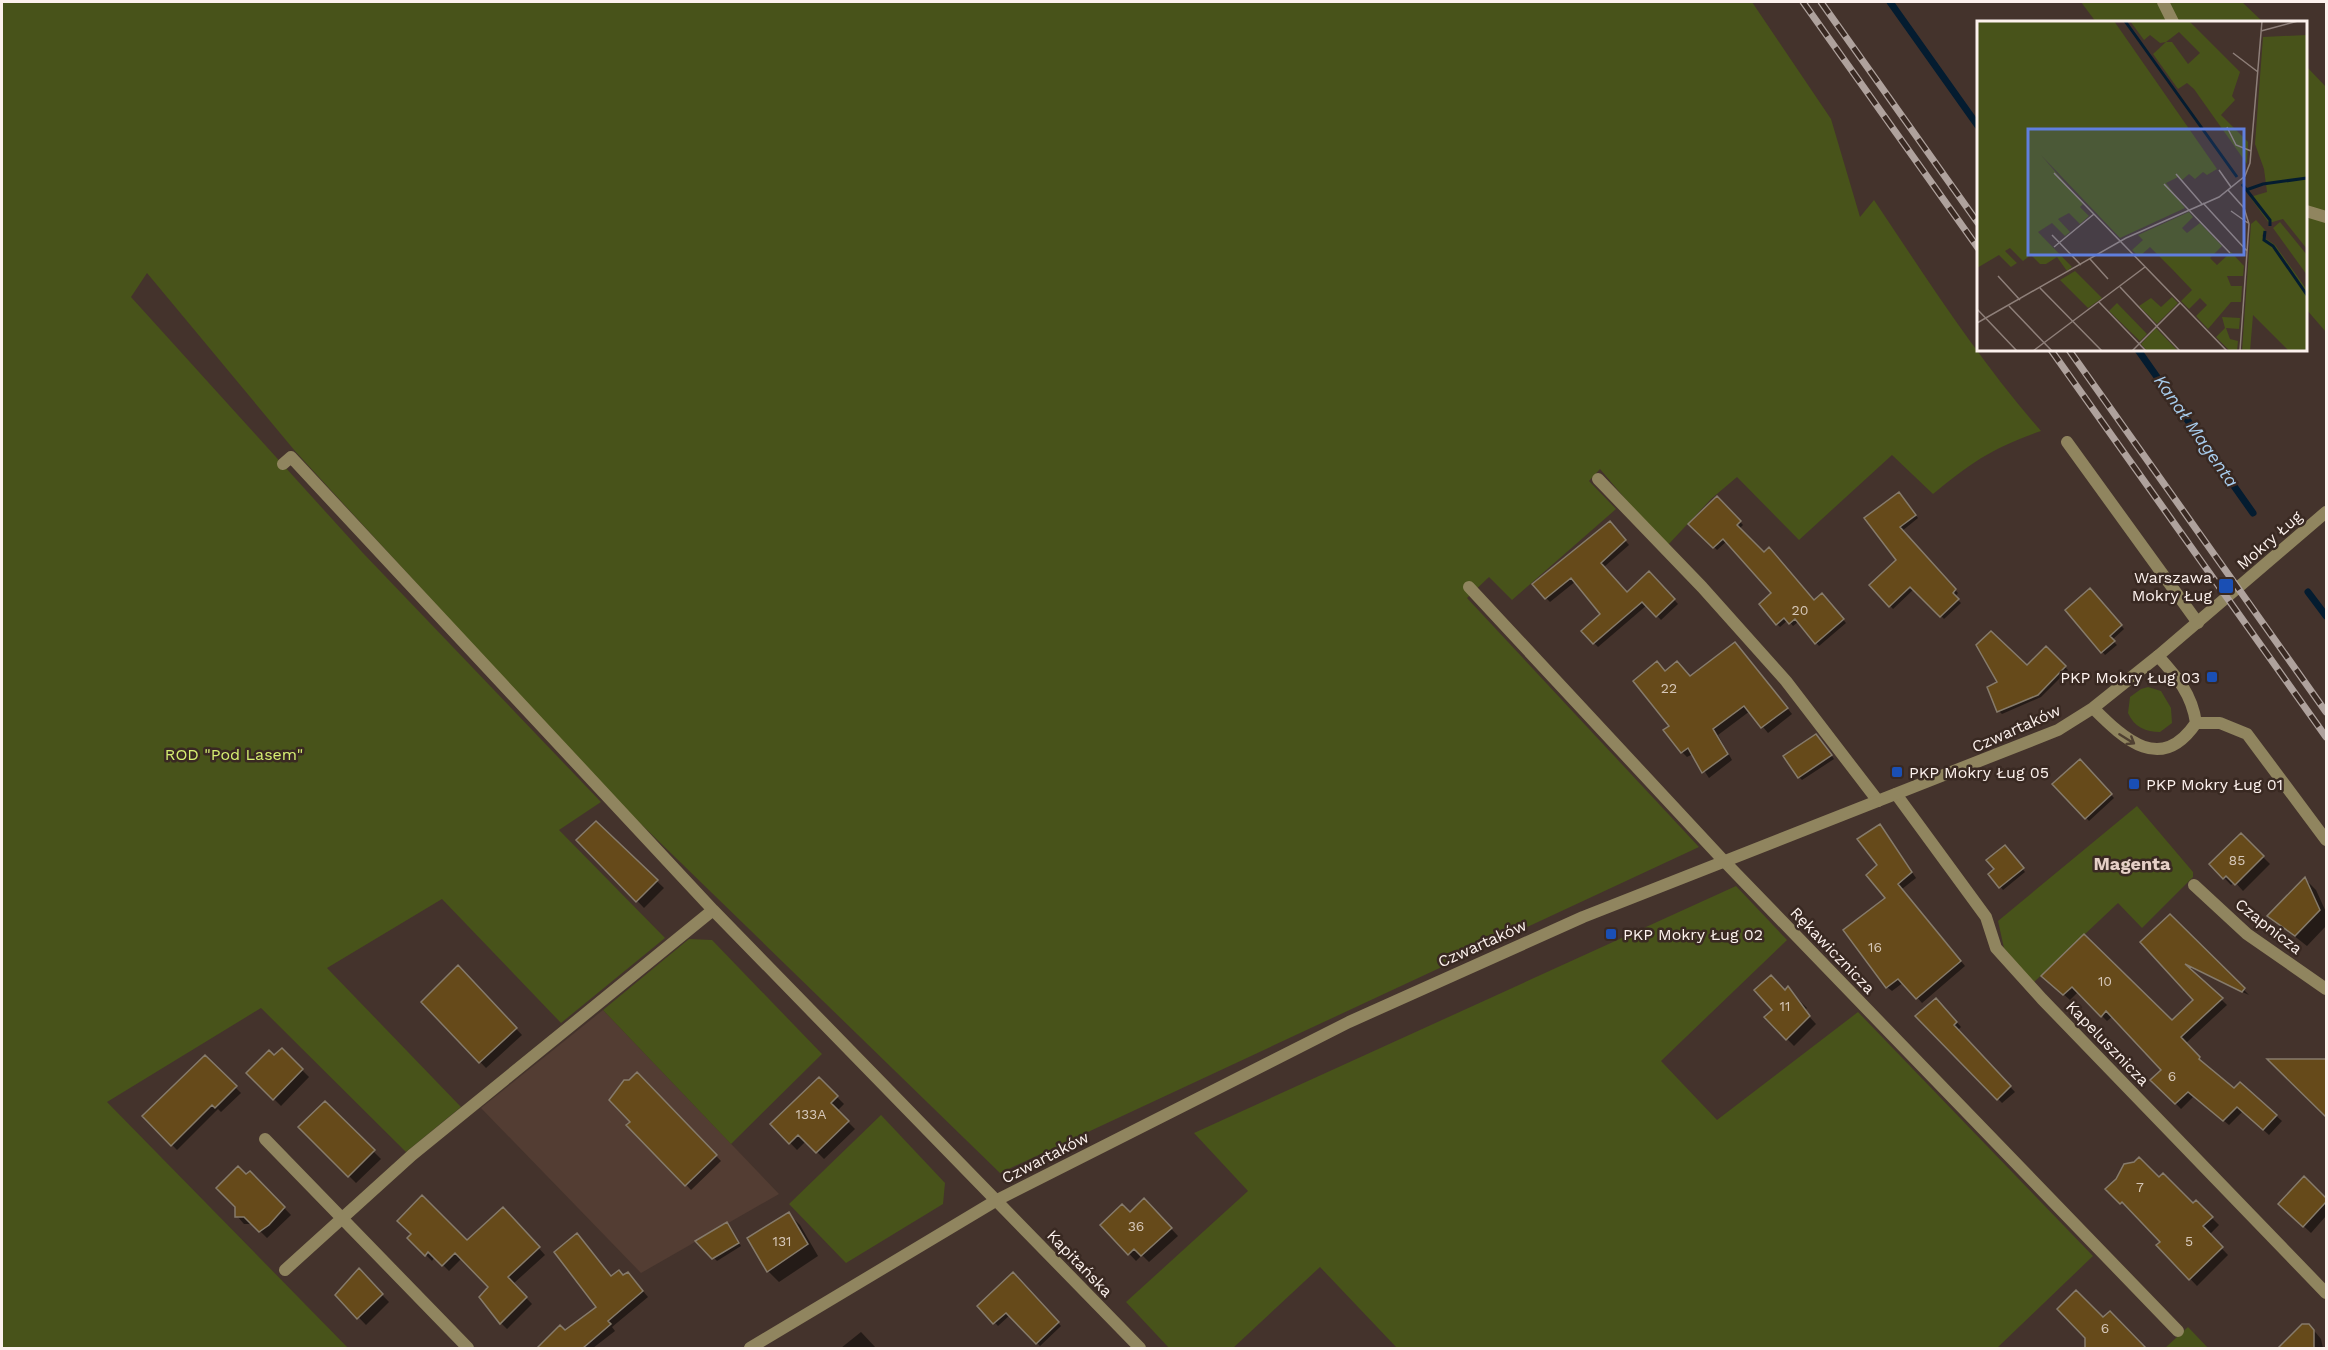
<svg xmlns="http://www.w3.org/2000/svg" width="2328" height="1350" font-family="'Work Sans',sans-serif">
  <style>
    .built { fill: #533d33 }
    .green { fill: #48531a }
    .shadow { fill: #0007 }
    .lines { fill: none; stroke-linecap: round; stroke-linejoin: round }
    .stream { stroke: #041c30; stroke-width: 7 }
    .building { fill: #664a1a; stroke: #867b6b; stroke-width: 1.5 }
    .service { stroke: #90855f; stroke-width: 12 }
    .minor { stroke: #90855f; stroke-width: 12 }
    .tertiary { stroke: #90855f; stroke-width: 12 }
    .rail-casing { stroke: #afa29d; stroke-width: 7 }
    .rail { stroke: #392922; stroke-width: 4.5; stroke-dasharray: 14; stroke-linecap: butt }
    .oneway { stroke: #4f4031 }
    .transit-dot { fill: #1a4fb4; stroke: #392922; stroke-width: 2 }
    .labels { text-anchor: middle; stroke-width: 5; stroke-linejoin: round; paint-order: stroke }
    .number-label { font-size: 14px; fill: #d6c7b8 }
    .street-label { font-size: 16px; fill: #fcf1ed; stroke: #392922 }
    .poi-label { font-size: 16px; fill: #fcf1ed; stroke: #392922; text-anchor: start }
    .park-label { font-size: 16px; fill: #d6ef72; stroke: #392922 }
    .water-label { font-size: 18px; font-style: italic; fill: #a7cced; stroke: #392922 }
    .neighbourhood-label { font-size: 18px; font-weight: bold; fill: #e5cfc6; stroke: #392922 }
    .inset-river { fill: none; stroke: #041c30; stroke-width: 3 }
    .inset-road { fill: none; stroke: #8e7f79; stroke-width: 1.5 }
    .view { fill: #607fde; fill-opacity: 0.15; stroke: #607fde; stroke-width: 3 }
    .inset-edge { fill: none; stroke: #fcf1ed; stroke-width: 3 }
  </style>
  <rect width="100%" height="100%" fill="#44332c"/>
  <path class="built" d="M 603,1010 L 779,1194 L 641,1273 L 481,1108 Z"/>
  <path class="green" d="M 2,2 L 1752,2 L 1831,119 L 1860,217 L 1874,200 C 1927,279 1978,359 2041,431 C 1992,448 1972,462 1933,494 L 1892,455 L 1799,540 L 1737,477 L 1711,499 L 1666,547 L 1600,469 L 1589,481 L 1616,509 L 1512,600 L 1489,577 L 1467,598 L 1699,847 L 1000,1173 L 608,792 L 295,451 L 147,273 L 131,297 L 362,552 L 601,802 L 559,830 L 665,938 L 561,1023 L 442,899 L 327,968 L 461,1107 L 406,1152 L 261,1008 L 107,1102 L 348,1348 L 2,1348 Z
    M 2081,2 L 2242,2 L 2263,22 L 2096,22 Z
    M 2306,66 L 2326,87 L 2326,332 L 2306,309 Z
    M 2148,687 L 2161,691 L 2171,708 L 2172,723 L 2160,732 C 2146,732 2134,727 2128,713 L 2130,697 L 2141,689 Z
    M 2137,806 L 2193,872 L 2193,877 L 2142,928 L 2118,903 L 2033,983 L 2004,948 L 1998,921 Z
    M 1736,886 L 1787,940 L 1661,1061 L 1717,1120 L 1858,1012 L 2093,1256 L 1997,1348 L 1397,1348 L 1320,1267 L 1233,1348 L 1169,1348 L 1126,1302 L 1248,1191 L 1194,1133 Z
    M 689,939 L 712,940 L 822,1054 L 731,1144 L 603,1010 Z
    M 881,1115 L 945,1183 L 943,1204 L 846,1263 L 789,1204 Z
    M 2188,1327 L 2208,1348 L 2165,1348 Z"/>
  <path class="shadow" d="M 1902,497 L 1918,518 L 1902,531 L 1958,593 L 1955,597 L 1961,603 L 1944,619 L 1914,589 L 1893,609 L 1872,586 L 1898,561 L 1866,518 Z
    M 1717,498 L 1743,525 L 1739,529 L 1814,602 L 1825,598 L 1846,623 L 1819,646 L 1798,622 L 1793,626 L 1788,620 L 1780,627 L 1777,624 L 1774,593 L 1727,541 L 1717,550 L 1691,524 Z
    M 1614,527 L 1629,545 L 1604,567 L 1627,593 L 1649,573 L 1678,604 L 1661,620 L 1647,605 L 1598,647 L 1594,643 L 1603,615 L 1576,581 L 1550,602 L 1546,598 Z
    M 2090,590 L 2124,629 L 2112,640 L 2117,645 L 2105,655 L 2067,610 Z
    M 2046,648 L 2068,670 L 2041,697 L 2002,714 L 1999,711 L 2027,667 Z
    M 1740,649 L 1792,714 L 1768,733 L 1750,711 L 1718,735 L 1732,760 L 1709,778 L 1693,754 L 1687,757 L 1682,752 L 1671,726 L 1665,673 L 1691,678 Z
    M 1819,739 L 1834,759 L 1802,780 L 1799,777 Z
    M 2079,761 L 2114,798 L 2089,821 L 2054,784 Z
    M 596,823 L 664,888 L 644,908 L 579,840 Z
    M 1880,826 L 1916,878 L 1902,889 L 1965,966 L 1922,1003 L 1904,982 L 1892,991 L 1887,987 L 1887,899 L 1879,865 Z
    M 2241,835 L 2270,864 L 2243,891 L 2235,882 L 2231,885 L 2211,864 Z
    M 2008,850 L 2025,872 L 2003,890 L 1990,874 Z
    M 2305,879 L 2316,890 L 2326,912 L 2326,926 L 2307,946 L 2269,916 Z
    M 2170,916 L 2249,995 L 2187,966 L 2227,1005 L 2185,1044 L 2203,1065 L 2234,1090 L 2240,1084 L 2282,1121 L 2269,1135 L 2243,1111 L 2229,1125 L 2194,1096 L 2181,1109 L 2153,1080 L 2163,1070 L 2113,1016 L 2107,1021 L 2078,992 L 2070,1000 L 2043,976 L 2172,1022 L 2196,1000 Z
    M 458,968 L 522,1035 L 486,1068 L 423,1002 Z
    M 1788,989 L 1807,1008 L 1804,1011 L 1816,1024 L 1794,1046 L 1766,1017 Z
    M 1941,1004 L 1961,1027 L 1957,1031 L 2015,1092 L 2002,1103 L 1917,1016 Z
    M 282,1050 L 309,1077 L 281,1106 L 248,1073 Z
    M 205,1057 L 241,1093 L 221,1112 L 218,1109 L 177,1150 L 144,1116 Z
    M 2271,1060 L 2326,1060 L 2326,1103 L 2314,1103 Z
    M 637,1074 L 721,1161 L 691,1190 L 629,1125 L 632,1122 L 630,1081 Z
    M 819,1079 L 844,1104 L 837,1111 L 855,1129 L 824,1159 L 806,1141 L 797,1150 L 772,1124 Z
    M 325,1103 L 381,1159 L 356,1183 L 300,1127 Z
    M 250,1173 L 291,1215 L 267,1238 L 253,1224 L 244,1224 L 237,1216 L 246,1176 Z
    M 2304,1178 L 2326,1200 L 2326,1216 L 2311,1233 L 2280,1204 Z
    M 2159,1179 L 2193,1205 L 2196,1202 L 2219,1225 L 2209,1235 L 2228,1255 L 2197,1286 L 2158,1245 L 2162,1242 L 2108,1189 Z
    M 1144,1200 L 1178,1236 L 1149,1262 L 1142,1255 L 1136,1261 L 1102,1225 L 1130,1214 Z
    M 789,1214 L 800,1225 L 818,1256 L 779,1282 L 768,1271 Z
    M 509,1215 L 545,1255 L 513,1284 L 532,1304 L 507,1329 L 501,1323 L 491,1287 L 462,1258 L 449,1271 L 435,1257 L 432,1261 L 409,1238 L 467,1242 Z
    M 727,1224 L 741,1246 L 717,1261 L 697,1241 Z
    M 359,1271 L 389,1302 L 366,1325 L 337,1295 Z
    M 1013,1275 L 1061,1326 L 1040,1346 L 1010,1315 L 998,1326 L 979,1306 Z
    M 612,1277 L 633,1279 L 648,1297 L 612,1327 L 615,1331 L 593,1348 L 539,1348 L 560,1327 L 565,1332 L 598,1307 Z
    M 2110,1313 L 2144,1348 L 2087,1348 L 2087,1337 Z
    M 2302,1325 L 2308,1325 L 2316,1333 L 2321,1339 L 2323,1348 L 2279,1348 Z
    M 861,1332 L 876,1348 L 841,1348 Z"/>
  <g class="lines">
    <path class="stream" d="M 1890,2 L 1978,126
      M 2138,350 L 2253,513
      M 2308,592 L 2326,616"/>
  </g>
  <path class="building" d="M 1899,492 L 1916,515 L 1900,527 L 1956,589 L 1953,593 L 1959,599 L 1940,617 L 1910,587 L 1889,607 L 1869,585 L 1896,560 L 1864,518 Z
    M 1717,496 L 1741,521 L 1737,525 L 1764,552 L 1769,547 L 1814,600 L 1822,593 L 1844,619 L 1815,644 L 1795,619 L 1789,624 L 1784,618 L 1776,625 L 1759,604 L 1771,593 L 1723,539 L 1713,548 L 1688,524 Z
    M 1610,521 L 1626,540 L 1601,563 L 1627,592 L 1649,571 L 1675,599 L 1656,617 L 1642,602 L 1593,644 L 1581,631 L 1600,614 L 1571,578 L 1545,599 L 1532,584 Z
    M 2090,588 L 2122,625 L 2110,636 L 2115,641 L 2101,653 L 2065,610 Z
    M 1991,631 L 2027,665 L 2046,646 L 2066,666 L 2038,695 L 1997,712 L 1987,687 L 1997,682 L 1976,645 Z
    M 1735,642 L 1788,708 L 1761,728 L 1744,706 L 1713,729 L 1728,754 L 1702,773 L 1688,748 L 1681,753 L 1663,730 L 1669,726 L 1633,681 L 1657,661 L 1665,671 L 1677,661 L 1690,676 Z
    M 1816,734 L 1832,755 L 1798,778 L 1783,756 Z
    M 2080,759 L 2112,794 L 2085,819 L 2052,784 Z
    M 596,821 L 658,880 L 636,902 L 576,840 Z
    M 1880,824 L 1912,872 L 1898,884 L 1961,961 L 1916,999 L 1898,979 L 1886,988 L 1843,930 L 1885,898 L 1866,875 L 1877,865 L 1857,839 Z
    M 2241,833 L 2264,856 L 2235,885 L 2226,876 L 2223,879 L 2209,864 Z
    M 2005,845 L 2024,868 L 1999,888 L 1988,874 L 1994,869 L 1986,860 Z
    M 2305,877 L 2320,910 L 2295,936 L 2267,916 Z
    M 2170,914 L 2245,988 L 2242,992 L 2185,964 L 2223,998 L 2181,1037 L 2200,1057 L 2199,1059 L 2234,1088 L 2240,1082 L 2277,1115 L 2263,1130 L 2237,1107 L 2223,1121 L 2188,1092 L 2175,1104 L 2150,1080 L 2161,1070 L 2106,1011 L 2101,1017 L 2072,987 L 2063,995 L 2041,976 L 2084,934 L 2172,1020 L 2193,1000 L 2140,942 Z
    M 458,965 L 517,1028 L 479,1063 L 421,1002 Z
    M 1771,975 L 1785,990 L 1788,986 L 1810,1016 L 1786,1040 L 1764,1017 L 1772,1010 L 1754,990 Z
    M 1936,998 L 1957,1022 L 1954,1025 L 2011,1086 L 1997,1100 L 1915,1016 Z
    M 282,1048 L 303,1069 L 273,1100 L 246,1073 L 269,1050 L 274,1055 Z
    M 205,1055 L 237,1086 L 215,1108 L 212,1105 L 171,1146 L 142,1116 Z
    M 2267,1059 L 2326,1059 L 2326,1117 Z
    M 637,1072 L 717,1155 L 685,1186 L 626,1125 L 630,1122 L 609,1100 L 624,1080 L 629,1080 Z
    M 819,1077 L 838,1096 L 831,1103 L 849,1121 L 816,1153 L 798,1135 L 789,1144 L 770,1124 Z
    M 325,1101 L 375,1150 L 348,1177 L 298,1127 Z
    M 2139,1157 L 2159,1177 L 2163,1173 L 2193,1203 L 2196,1200 L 2213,1217 L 2203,1226 L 2223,1247 L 2189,1280 L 2156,1245 L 2160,1242 L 2122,1202 L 2120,1204 L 2105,1189 L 2116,1179 L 2124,1164 L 2134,1162 Z
    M 238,1166 L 246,1174 L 250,1171 L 285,1207 L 269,1225 L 259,1232 L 244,1217 L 235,1217 L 235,1207 L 216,1188 Z
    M 2304,1176 L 2326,1198 L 2326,1202 L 2303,1227 L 2278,1204 Z
    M 422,1195 L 467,1240 L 503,1207 L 540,1247 L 508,1277 L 527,1297 L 500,1324 L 479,1297 L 488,1287 L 455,1253 L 442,1266 L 428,1252 L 425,1256 L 407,1238 L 411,1234 L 397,1221 Z
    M 1144,1198 L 1172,1228 L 1141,1256 L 1134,1249 L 1128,1255 L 1100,1225 L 1122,1204 L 1130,1212 Z
    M 789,1212 L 808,1244 L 767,1272 L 747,1238 Z
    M 727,1222 L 739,1243 L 712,1259 L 695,1241 Z
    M 577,1233 L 611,1276 L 619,1270 L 623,1275 L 628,1272 L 643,1291 L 608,1321 L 611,1324 L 583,1348 L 537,1348 L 560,1325 L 565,1330 L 596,1307 L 554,1252 Z
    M 359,1268 L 383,1294 L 357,1319 L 335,1295 Z
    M 1013,1272 L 1059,1322 L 1036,1344 L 1006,1313 L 993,1324 L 977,1306 Z
    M 2076,1290 L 2103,1317 L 2110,1311 L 2146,1348 L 2085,1348 L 2085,1338 L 2057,1309 Z
    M 2302,1324 L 2309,1324 L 2314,1330 L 2314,1348 L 2278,1348 Z"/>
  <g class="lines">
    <path class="service" d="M 2067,442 L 2198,623
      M 1598,479 L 1702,587 L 1786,681 L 1878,801
      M 1896,794 L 1986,917 L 1996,948 L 2042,999 L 2326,1293
      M 2194,885 L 2247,934 L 2326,989"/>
    <path class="minor" d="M 2163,2 L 2173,22
      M 2306,211 L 2326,217
      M 283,464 L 291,457 L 713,910 L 1140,1348
      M 1469,587 L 1723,860 L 2178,1331
      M 2158,656 L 2326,512
      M 265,1139 L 468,1348
      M 285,1270 L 412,1155 L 713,910"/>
    <path class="tertiary" d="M 2196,723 L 2220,723 L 2247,734 L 2326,840
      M 750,1348 L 997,1200 L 1349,1022 L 1583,917 L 2058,730 L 2093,708 L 2158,656 C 2177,677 2192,694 2196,723 C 2161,774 2125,740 2093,708"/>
    <g class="rail-casing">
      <path id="rail" d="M 1803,2 L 1978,248
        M 1821,2 L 1978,223
        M 2051,350 L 2326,737
        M 2069,350 L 2326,712"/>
    </g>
    <use href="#rail" class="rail"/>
  </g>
  <defs><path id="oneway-shaft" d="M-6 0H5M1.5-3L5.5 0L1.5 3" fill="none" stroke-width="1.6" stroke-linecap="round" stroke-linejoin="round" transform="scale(1.5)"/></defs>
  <use class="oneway" href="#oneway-shaft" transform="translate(2127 739) rotate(32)"/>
  <g class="transit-dot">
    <rect x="2218" y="578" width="16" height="16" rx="3"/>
    <rect x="2206" y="671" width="12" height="12" rx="3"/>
    <rect x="1891" y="766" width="12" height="12" rx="3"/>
    <rect x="2128" y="778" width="12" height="12" rx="3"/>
    <rect x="1605" y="928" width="12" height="12" rx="3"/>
  </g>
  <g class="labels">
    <g class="number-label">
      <text x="1800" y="615">20</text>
      <text x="1669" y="693">22</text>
      <text x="2237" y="865">85</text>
      <text x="1875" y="952">16</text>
      <text x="2105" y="986">10</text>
      <text x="1785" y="1011">11</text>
      <text x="2172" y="1081">6</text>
      <text x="811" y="1119">133A</text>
      <text x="2140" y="1192">7</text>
      <text x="1136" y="1231">36</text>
      <text x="782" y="1246">131</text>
      <text x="2189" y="1246">5</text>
      <text x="2105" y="1333">6</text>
    </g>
    <g class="street-label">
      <text transform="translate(2269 540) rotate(-41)" y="6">Mokry Ług</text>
      <text transform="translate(2016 728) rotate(-24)" y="6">Czwartaków</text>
      <text transform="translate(2269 926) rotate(38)" y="6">Czapnicza</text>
      <text transform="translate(1482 943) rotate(-24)" y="6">Czwartaków</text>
      <text transform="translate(1833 950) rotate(46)" y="6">Rękawicznicza</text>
      <text transform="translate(2108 1043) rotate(46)" y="6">Kapelusznicza</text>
      <text transform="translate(1045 1157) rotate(-27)" y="6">Czwartaków</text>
      <text transform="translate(1080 1263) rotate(46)" y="6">Kapitańska</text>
    </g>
    <g class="poi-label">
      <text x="2212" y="583" text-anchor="end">Warszawa<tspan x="2212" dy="18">Mokry Ług</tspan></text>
      <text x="2200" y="683" text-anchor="end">PKP Mokry Ług 03</text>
      <text x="1909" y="778">PKP Mokry Ług 05</text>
      <text x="2146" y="790">PKP Mokry Ług 01</text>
      <text x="1623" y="940">PKP Mokry Ług 02</text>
    </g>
    <g class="park-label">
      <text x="234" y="760">ROD "Pod Lasem"</text>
    </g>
    <g class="water-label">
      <text transform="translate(2196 431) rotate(55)" y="6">Kanał Magenta</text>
    </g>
    <g class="neighbourhood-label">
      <text x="2132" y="870">Magenta</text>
    </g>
  </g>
  <g transform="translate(1977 21)">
    <rect width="330" height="330" fill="#44332c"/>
    <path d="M 0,0 L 137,0 L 240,148 L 230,154 L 226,151 L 218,158 L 212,153 L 205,159 L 201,156 L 189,162 L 208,187 L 143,217 L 64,134 L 106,183 L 103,186 L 112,195 L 103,203 L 92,192 L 81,198 L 93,211 L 88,215 L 75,202 L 61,211 L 95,246 L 90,250 L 80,236 L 69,243 L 63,243 L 54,234 L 46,240 L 33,227 L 28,230 L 40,242 L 34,246 L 22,234 L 0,247 ZM 153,0 L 212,0 L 263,51 L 255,75 L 258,79 L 244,94 L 271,121 L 270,143 L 217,68 L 210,62 L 201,68 L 176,33 L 189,21 L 183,22 L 173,14 L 167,19 ZM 202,11 L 223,32 L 211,43 L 195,21 L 189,21 ZM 330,14 L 330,228 L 306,198 L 292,202 L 273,176 L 290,171 L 287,148 L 278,123 L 286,16 ZM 212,191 L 216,196 L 205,207 L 210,212 L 223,202 L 245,225 L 233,237 L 240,244 L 254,231 L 267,245 L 266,255 L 250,255 L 254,265 L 265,265 L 264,281 L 254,281 L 231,308 L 219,295 L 230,284 L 223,277 L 212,288 L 204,280 L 215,269 L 196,249 L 173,226 L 162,236 L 155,229 L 166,219 L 161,214 ZM 279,199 L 288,209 L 285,215 L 298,224 L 330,269 L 330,330 L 311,329 L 276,294 L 273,330 L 265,330 L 274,203 ZM 303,201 L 330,234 L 330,254 L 296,207 ZM 98,250 L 125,277 L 111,287 L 83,259 ZM 195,276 L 201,282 L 180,303 L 162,285 L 174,277 L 184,286 ZM 140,282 L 170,313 L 163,320 L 132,290 ZM 245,296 L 263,297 L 262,308 L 249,307 L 253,318 L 261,320 L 260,330 L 253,330 L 239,316 L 248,307 ZM 179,307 L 201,330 L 170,330 L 164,323 Z" fill="#48531a" fill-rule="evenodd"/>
    <path class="inset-river" d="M 148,0 L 260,156M 265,163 L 293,199 L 293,205M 269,169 L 286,163 L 330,157M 288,210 L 287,219 L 296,225 L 330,274"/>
    <path class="inset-road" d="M 284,10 L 321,0M 256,32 L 281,51M 250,106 L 259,124 L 274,130M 242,149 L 254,166M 77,152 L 250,330M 199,153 L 225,183M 187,163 L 253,232M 251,169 L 267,187 L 272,203 L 263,330M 226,182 L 270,230M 254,190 L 271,202M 75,214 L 104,244M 77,226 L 117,193M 113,238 L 131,258M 21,255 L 43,279M 143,266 L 203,330M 63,267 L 125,330M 122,281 L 169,330M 32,285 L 75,330M 0,288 L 40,330M 0,302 L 149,217 L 242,176 L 268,155 L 273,142 L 285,0M 56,330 L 168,246M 155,330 L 203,282"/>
    <path class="view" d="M 51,108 L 267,108 L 267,234 L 51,234 Z"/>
    <rect width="330" height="330" class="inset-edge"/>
  </g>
  <rect width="2328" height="1350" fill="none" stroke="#fcf1ed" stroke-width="6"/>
</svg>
